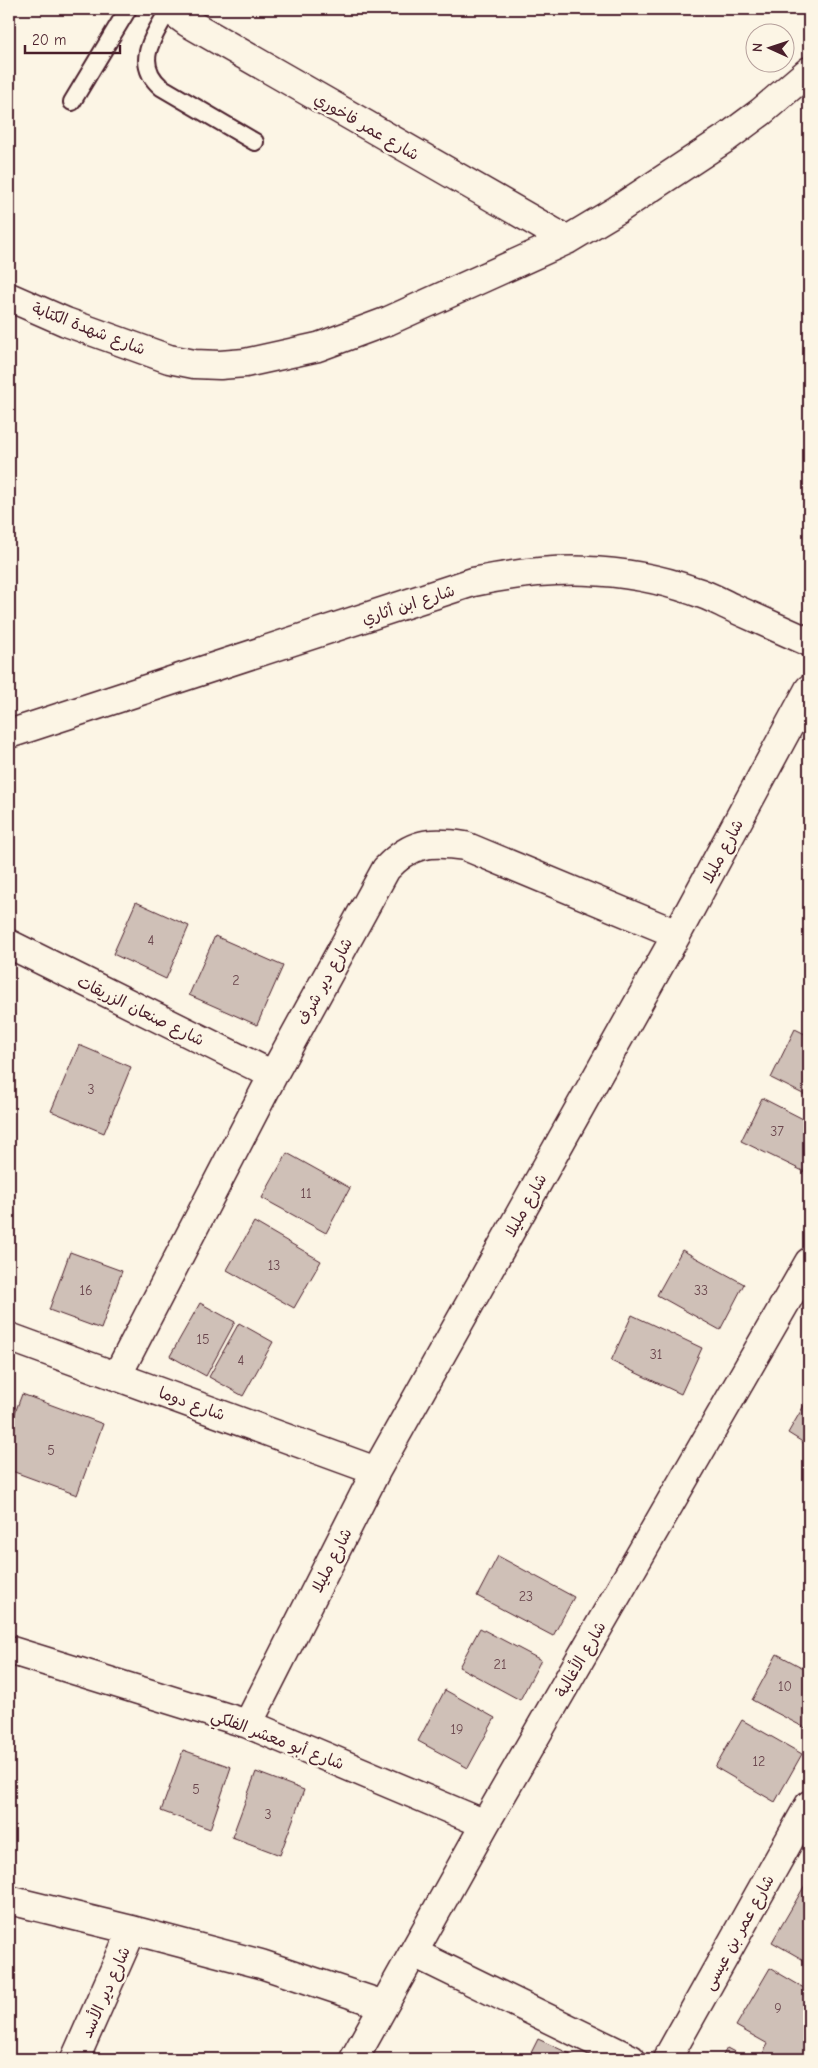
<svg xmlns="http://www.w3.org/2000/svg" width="818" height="2068" font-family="'Comic Neue','Playpen Sans Arabic',sans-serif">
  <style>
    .building { fill: #cfc0b7; stroke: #4a1f2b }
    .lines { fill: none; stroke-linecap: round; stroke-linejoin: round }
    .service-casing { stroke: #4a1f2b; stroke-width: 20 }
    .minor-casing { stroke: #4a1f2b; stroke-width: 31 }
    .tertiary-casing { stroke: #4a1f2b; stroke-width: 31 }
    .service { stroke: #fcf5e5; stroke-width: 16 }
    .minor { stroke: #fcf5e5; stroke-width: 28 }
    .tertiary { stroke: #fcf5e5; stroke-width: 28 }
    .labels { text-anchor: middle; stroke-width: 5; stroke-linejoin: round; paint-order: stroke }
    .number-label { font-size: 14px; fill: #6b474e }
    .street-label { font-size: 16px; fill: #4a1f2b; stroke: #fcf5e5 }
  </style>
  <rect width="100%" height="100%" fill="#fcf5e5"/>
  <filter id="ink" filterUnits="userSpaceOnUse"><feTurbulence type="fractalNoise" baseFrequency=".02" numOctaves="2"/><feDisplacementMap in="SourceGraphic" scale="10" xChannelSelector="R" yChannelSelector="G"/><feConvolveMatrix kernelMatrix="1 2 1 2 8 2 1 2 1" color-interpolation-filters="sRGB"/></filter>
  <g filter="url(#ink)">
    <path class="building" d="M 136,902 L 189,926 L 166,979 L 113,954 Z
      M 215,936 L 283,966 L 257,1025 L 189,995 Z
      M 795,1029 L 809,1036 L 809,1097 L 771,1078 Z
      M 79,1045 L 131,1067 L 104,1133 L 51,1111 Z
      M 762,1098 L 809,1122 L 809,1174 L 741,1141 Z
      M 287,1153 L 350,1188 L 326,1233 L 262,1198 Z
      M 254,1222 L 321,1261 L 294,1308 L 227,1270 Z
      M 682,1250 L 744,1284 L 720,1330 L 657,1295 Z
      M 70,1252 L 122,1271 L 101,1329 L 49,1310 Z
      M 200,1303 L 235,1322 L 206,1376 L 170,1356 Z
      M 632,1315 L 702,1348 L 681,1394 L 611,1361 Z
      M 239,1323 L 273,1342 L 243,1396 L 209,1377 Z
      M 22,1394 L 103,1424 L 77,1495 L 9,1470 L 9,1429 Z
      M 809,1397 L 809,1446 L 788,1433 Z
      M 498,1556 L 574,1597 L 553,1636 L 477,1596 Z
      M 480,1628 L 541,1660 L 520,1700 L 459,1667 Z
      M 777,1654 L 809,1671 L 809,1730 L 752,1700 Z
      M 445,1690 L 495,1718 L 468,1768 L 418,1741 Z
      M 742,1720 L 802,1754 L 775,1802 L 715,1767 Z
      M 183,1750 L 231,1767 L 210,1829 L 161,1811 Z
      M 256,1772 L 304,1790 L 280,1855 L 232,1837 Z
      M 809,1884 L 809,1963 L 772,1942 L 805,1885 Z
      M 770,1968 L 809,1991 L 809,2059 L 773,2059 L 763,2053 L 768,2044 L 736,2026 Z
      M 538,2039 L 581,2059 L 528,2059 Z
      M 727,2048 L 744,2057 L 742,2059 L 721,2059 Z"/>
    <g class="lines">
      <g class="service-casing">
        <path id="service" d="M 169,9 C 155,35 132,62 161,87 L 255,142
          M 72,102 L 128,9"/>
      </g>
      <g class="minor-casing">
        <path id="minor" d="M 169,9 L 187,22 L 567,240
          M 9,297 L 66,322 L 169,359 L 194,364 L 220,365 L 245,363 L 318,347 L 388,321 L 567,240 L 617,210 L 726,138 L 761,112 L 809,71
          M 9,944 L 273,1075
          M 9,1337 L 376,1471
          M 117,1376 L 273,1075 L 386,869 C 411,842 430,841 465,846 L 677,934
          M 9,1650 L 248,1724 L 485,1824
          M 248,1724 L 376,1471 L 677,934 L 809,689
          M 9,1900 L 132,1930 L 261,1964 L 384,2005
          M 414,1953 L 631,2059
          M 75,2059 L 132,1930
          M 354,2059 L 485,1824 L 809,1262
          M 667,2059 L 809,1805"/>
      </g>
      <g class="tertiary-casing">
        <path id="tertiary" d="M 9,734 L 473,582 C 548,566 621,565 694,591 C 708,595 720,602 733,608 C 758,619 784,631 809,642"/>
      </g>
      <use href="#service" class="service"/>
      <use href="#minor" class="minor"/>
      <use href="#tertiary" class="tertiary"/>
    </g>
  </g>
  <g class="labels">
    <g class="number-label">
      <text x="151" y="945">4</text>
      <text x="236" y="985">2</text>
      <text x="91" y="1094">3</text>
      <text x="777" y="1136">37</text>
      <text x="306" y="1198">11</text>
      <text x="274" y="1270">13</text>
      <text x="86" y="1295">16</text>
      <text x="701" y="1295">33</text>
      <text x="203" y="1344">15</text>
      <text x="656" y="1359">31</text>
      <text x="241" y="1365">4</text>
      <text x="51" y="1455">5</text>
      <text x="526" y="1601">23</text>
      <text x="500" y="1669">21</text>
      <text x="785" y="1691">10</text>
      <text x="457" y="1734">19</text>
      <text x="759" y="1766">12</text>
      <text x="196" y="1794">5</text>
      <text x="268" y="1819">3</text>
      <text x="778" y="2013">9</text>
    </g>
    <g class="street-label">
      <text transform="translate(367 126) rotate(30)" y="6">شارع عمر فاخوري</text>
      <text transform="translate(89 328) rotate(21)" y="6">شارع شهدة الكتابة</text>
      <text transform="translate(408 604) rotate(-18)" y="6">شارع ابن أثاري</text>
      <text transform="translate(722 851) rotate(-62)" y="6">شارع مليلا</text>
      <text transform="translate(324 981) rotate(-61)" y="6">شارع دير شرف</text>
      <text transform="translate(141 1010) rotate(26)" y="6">شارع صنعان الزريقات</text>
      <text transform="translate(525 1205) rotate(-61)" y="6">شارع مليلا</text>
      <text transform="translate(192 1403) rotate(20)" y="6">شارع دوما</text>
      <text transform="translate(331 1560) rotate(-63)" y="6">شارع مليلا</text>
      <text transform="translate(580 1659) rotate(-60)" y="6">شارع الأغالبة</text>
      <text transform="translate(278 1739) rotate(21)" y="6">شارع أبو معشر الفلكي</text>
      <text transform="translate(738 1932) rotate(-61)" y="6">شارع عمر بن عيسى</text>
      <text transform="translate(105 1992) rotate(-66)" y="6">شارع دير الأسد</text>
    </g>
  </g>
  <rect width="818" height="2068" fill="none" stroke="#fcf5e5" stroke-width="30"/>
  <rect x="15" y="15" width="788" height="2038" fill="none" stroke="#4a1f2b" stroke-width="2" filter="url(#ink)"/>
  <g transform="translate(770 48) rotate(273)"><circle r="24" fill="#fcf5e5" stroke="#b59f9b"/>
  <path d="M0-4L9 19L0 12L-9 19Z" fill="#4a1f2b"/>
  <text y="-8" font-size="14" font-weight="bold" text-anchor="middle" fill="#4a1f2b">N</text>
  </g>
  <path d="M25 45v8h95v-8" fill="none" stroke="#4a1f2b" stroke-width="2.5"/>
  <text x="32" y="45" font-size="15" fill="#4a1f2b" stroke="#fcf5e5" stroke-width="4" paint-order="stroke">20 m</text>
</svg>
